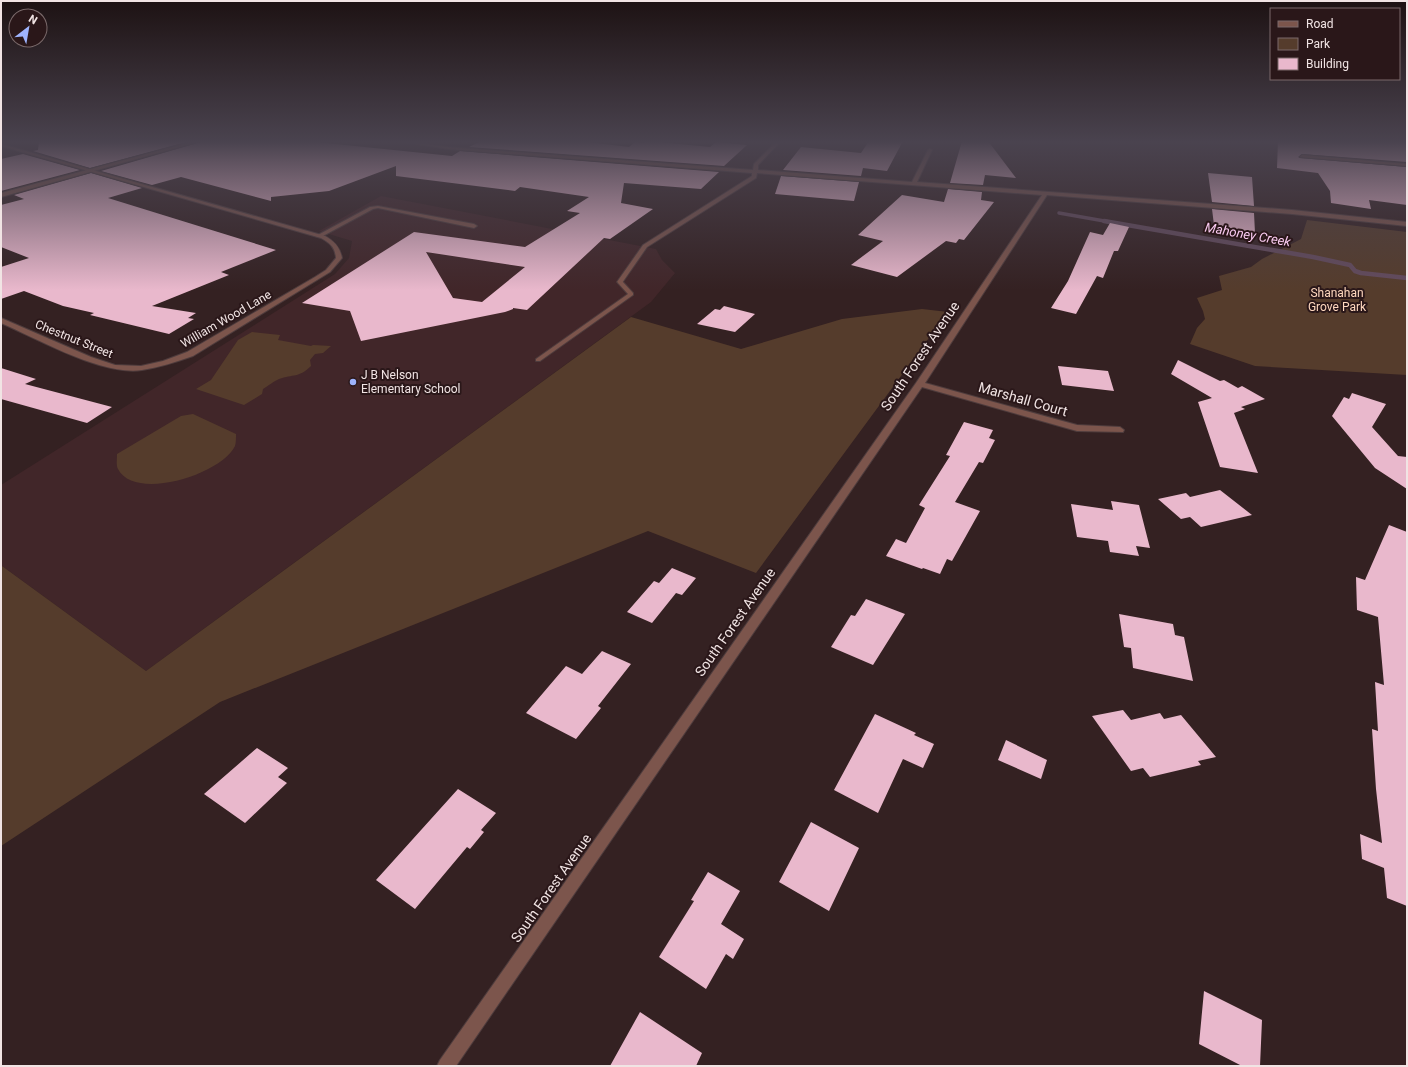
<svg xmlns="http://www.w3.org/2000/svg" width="1408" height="1067" font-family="Roboto,sans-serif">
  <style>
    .built { fill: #412629 }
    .green { fill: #553c2c }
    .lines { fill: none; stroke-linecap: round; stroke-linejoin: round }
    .stream-far1 { stroke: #634b5d; stroke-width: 3.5 }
    .stream { stroke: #634b5d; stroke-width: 4.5 }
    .building { fill: #e9b8cc; fill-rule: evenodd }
    .service-casing { stroke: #4e3c3d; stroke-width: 2 }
    .minor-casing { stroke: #4e3c3d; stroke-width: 2 }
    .tertiary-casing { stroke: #4e3c3d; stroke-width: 2 }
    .service { fill: #7c554c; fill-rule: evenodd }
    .minor { fill: #7c554c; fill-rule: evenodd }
    .tertiary { fill: #7c554c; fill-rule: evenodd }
    .poi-dot { fill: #9eb3fd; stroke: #2a1719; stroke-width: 1.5 }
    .labels { text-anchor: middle; stroke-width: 4; stroke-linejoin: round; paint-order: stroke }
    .far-park-label { font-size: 12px; fill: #ffd8bf; stroke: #2a1719 }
    .far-street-label { font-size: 12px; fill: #f1e4e4; stroke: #2a1719 }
    .far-poi-label { font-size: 12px; fill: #f1e4e4; stroke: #2a1719; text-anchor: start }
    .far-water-label { font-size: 13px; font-style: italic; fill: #facbf1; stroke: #2a1719 }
    .street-label { font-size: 14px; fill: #f1e4e4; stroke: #2a1719 }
  </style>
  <rect width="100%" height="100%" fill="#342122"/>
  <path class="built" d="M 381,196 L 656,249 L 662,260 L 675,273 L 651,302 L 146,671 L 2,566 L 1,485 L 335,274 L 349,258 L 352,241 L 319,231 Z"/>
  <path class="green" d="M 1307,220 L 1407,232 L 1407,375 L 1255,366 L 1190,344 L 1197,328 L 1205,319 L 1203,311 L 1197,298 L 1222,290 L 1219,276 L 1251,267 L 1262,259 L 1301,239 Z
    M 922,309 L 948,312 L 756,573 L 648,531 L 220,702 L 1,846 L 1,562 L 2,566 L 146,671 L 631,317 L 741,349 L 842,319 Z
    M 252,332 L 280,335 L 278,340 L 311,346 L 313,345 L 331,346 L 323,353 L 315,354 L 310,360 L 311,366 C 299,378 293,374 279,379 C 274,381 268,386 263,389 L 262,394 L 244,405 L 196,389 L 211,380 L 238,340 Z
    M 193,414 L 236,434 C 236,437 236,443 235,446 C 222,474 135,502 118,469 C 116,466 117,459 117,454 L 181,416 Z"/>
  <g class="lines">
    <path class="stream-far1" d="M 1059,213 L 1110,222"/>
    <path class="stream" d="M 1104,221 L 1313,257 L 1350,265 L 1355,271 L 1361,273 L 1407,278"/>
  </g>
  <path class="building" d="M 39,141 L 190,141 L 90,168 L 33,151 L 38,150 Z
    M 202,141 L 306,141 L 452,156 L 460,151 L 719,172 L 701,189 L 624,183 L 621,203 L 653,209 L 610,239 L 604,238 L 527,310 L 513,308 L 513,309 L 505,312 L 361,341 L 350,311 L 302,303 L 414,232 L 525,247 L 580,213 L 567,211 L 589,197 L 520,187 L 515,191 L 396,176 L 396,166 L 329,191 L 271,197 L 271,201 L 181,177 L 152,185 L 101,171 L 201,142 ZM 426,252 L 525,267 L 482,302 L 453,298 Z
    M 481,141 L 579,141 L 629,147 L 635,142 L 644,143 L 648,141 L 710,147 L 716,142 L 747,145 L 724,166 L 469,147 Z
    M 869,141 L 903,141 L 887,171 L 863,168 L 861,176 L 783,170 L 801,147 L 861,153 Z
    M 962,141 L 988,141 L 1016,178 L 985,175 L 983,185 L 950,183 Z
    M 1278,141 L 1407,141 L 1407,162 L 1302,154 L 1298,157 L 1300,158 L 1407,167 L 1407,205 L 1369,200 L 1371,209 L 1331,203 L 1330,191 L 1318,173 L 1277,168 Z
    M 23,154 L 80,170 L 1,191 L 1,159 Z
    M 91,173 L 142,188 L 108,198 L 276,250 L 221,272 L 229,275 L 152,306 L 196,313 L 188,318 L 194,319 L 169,334 L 90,315 L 94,313 L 63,306 L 24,291 L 1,299 L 1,267 L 29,258 L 1,247 L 1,205 L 24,199 L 14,195 Z
    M 1208,173 L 1252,177 L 1254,206 L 1212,202 Z
    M 781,176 L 859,182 L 854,201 L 775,194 Z
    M 948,189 L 982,192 L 981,200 L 994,202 L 964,240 L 959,239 L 956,243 L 946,241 L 897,277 L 851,265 L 883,241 L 858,235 L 902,195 L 944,202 Z
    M 1212,209 L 1254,213 L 1255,233 L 1214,225 Z
    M 1110,223 L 1129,227 L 1118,251 L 1114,251 L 1103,278 L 1097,276 L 1076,314 L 1051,308 L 1068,281 L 1090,232 L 1103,235 Z
    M 724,306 L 755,314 L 735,332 L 697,324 L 715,309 L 720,310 Z
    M 1178,360 L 1220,381 L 1224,380 L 1238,388 L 1242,386 L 1265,399 L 1241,407 L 1245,409 L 1234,413 L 1258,473 L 1220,467 L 1198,402 L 1212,398 L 1171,374 Z
    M 1058,366 L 1108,371 L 1114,391 L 1062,385 Z
    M 1,368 L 36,379 L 25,384 L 112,407 L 87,423 L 1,399 Z
    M 1352,393 L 1386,404 L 1372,427 L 1398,456 L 1407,457 L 1407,489 L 1375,468 L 1332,416 L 1344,397 L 1349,399 Z
    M 964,422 L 993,430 L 989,438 L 995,440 L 983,463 L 979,462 L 955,502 L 980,511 L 952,561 L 947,559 L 940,574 L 923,568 L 922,569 L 886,556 L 896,539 L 906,543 L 925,508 L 919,505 L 950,456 L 946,455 Z
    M 1220,490 L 1252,515 L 1201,527 L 1190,517 L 1181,519 L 1158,499 L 1186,493 L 1190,497 Z
    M 1111,501 L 1139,505 L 1150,548 L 1136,546 L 1139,556 L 1110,552 L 1108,541 L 1077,537 L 1071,504 L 1113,510 Z
    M 1389,525 L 1407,532 L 1407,906 L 1387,898 L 1384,868 L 1362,859 L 1360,834 L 1382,843 L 1376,789 L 1372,729 L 1378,731 L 1375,682 L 1384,685 L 1378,617 L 1357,610 L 1356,577 L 1365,580 Z
    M 672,568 L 696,578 L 682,595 L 676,593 L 652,623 L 627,612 L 654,581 L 659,583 Z
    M 866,599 L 905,614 L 873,665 L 831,647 L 851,615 L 855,616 Z
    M 1119,614 L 1173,624 L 1175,635 L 1184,637 L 1193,681 L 1133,668 L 1131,648 L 1124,647 Z
    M 602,651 L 631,664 L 598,706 L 601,708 L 576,739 L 526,713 L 566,666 L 582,674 Z
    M 1123,710 L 1131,720 L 1160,713 L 1164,719 L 1181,715 L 1216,757 L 1198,761 L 1201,765 L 1150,777 L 1143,768 L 1131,771 L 1092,716 Z
    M 875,714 L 916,733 L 914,735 L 934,744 L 923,768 L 903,759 L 878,813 L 834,790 Z
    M 1006,740 L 1047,760 L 1041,779 L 998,760 Z
    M 257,748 L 288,768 L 278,777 L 287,783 L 245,823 L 204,794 Z
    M 458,789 L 496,813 L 481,830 L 484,832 L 470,849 L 467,847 L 415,909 L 376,880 Z
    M 811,822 L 859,848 L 829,911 L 779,882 Z
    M 708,872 L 740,891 L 721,924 L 744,939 L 733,959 L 726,954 L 706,989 L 659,957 L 694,901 L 691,900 Z
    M 1204,991 L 1262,1020 L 1260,1066 L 1242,1066 L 1199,1044 Z
    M 640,1012 L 702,1053 L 696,1066 L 610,1066 Z"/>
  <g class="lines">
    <g class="service-casing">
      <path id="service" d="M 378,206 L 474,224 L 477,226 L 474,228 L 378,208 L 373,209 L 321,237 L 316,236 L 370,207 Z
        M 618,281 L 622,281 L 633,293 L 633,295 L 540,361 L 536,361 L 536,359 L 628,294 L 618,283 Z"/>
    </g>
    <g class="minor-casing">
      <path id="minor" d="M 399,141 L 448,147 L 753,170 L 754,164 L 777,141 L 781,141 L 758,165 L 758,170 L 912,182 L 928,150 L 930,149 L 932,150 L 917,182 L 1292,210 L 1407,222 L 1407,226 L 1292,214 L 1047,195 L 925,383 L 1077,425 L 1120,427 L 1124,430 L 1123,432 L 1077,431 L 922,387 L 456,1066 L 437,1066 L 440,1060 L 916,383 L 1042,195 L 757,173 L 756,178 L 647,247 L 622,283 L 620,284 L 617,282 L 643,245 L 752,176 L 752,173 L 448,149 Z
        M 1,144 L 325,236 C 334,241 340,247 342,258 L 330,272 L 193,356 C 176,362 160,367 142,370 C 102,376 38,339 1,323 L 1,318 L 91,357 L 115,365 L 141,366 L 163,361 L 187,352 L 315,277 L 326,270 L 336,258 C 335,247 330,243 321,238 L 1,146 Z
        M 1302,155 L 1407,164 L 1407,166 L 1300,157 Z"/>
    </g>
    <g class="tertiary-casing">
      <path id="tertiary" d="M 195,141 L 201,141 L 1,197 L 1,193 Z"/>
    </g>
    <use href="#service" class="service"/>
    <use href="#minor" class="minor"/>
    <use href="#tertiary" class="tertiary"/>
  </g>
  <linearGradient id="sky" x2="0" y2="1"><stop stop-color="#1d1213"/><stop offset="0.49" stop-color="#4a434f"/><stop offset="1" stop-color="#4a434f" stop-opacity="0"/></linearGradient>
  <rect width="1408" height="290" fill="url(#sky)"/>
  <circle class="poi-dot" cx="353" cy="382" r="4"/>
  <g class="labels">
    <g class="far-park-label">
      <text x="1337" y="297">Shanahan<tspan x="1337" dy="14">Grove Park</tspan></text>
    </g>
    <g class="far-street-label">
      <text transform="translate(226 319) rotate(-30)" y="4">William Wood Lane</text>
      <text transform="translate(74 339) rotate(22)" y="4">Chestnut Street</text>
    </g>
    <g class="far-poi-label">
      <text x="361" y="379">J B Nelson<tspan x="361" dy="14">Elementary School</tspan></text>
    </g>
    <g class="far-water-label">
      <text transform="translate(1248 234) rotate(10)" y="5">Mahoney Creek</text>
    </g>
    <g class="street-label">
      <text transform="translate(920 356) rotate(-56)" y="5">South Forest Avenue</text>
      <text transform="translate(1023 399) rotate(16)" y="5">Marshall Court</text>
      <text transform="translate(735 622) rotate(-55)" y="5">South Forest Avenue</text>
      <text transform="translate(551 888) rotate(-55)" y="5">South Forest Avenue</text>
    </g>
  </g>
  <rect width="1408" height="1067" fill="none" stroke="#f1e4e4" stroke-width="4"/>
  <rect x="1270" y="8" width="130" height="72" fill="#2a1719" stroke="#7a696a"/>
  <rect x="1278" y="21" width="20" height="6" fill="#7c554c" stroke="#7a696a"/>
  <text x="1306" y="28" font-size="12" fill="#f1e4e4">Road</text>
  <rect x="1278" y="38" width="20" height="12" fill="#553c2c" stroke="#7a696a"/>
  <text x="1306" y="48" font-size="12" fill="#f1e4e4">Park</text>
  <rect x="1278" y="58" width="20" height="12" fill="#e9b8cc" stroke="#7a696a"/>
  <text x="1306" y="68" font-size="12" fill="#f1e4e4">Building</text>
  <g transform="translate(28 28) rotate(31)"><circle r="19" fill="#2a1719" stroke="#7a696a"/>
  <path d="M0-3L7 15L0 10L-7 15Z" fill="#9eb3fd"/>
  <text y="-6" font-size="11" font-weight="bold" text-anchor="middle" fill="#f1e4e4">N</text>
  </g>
</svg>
